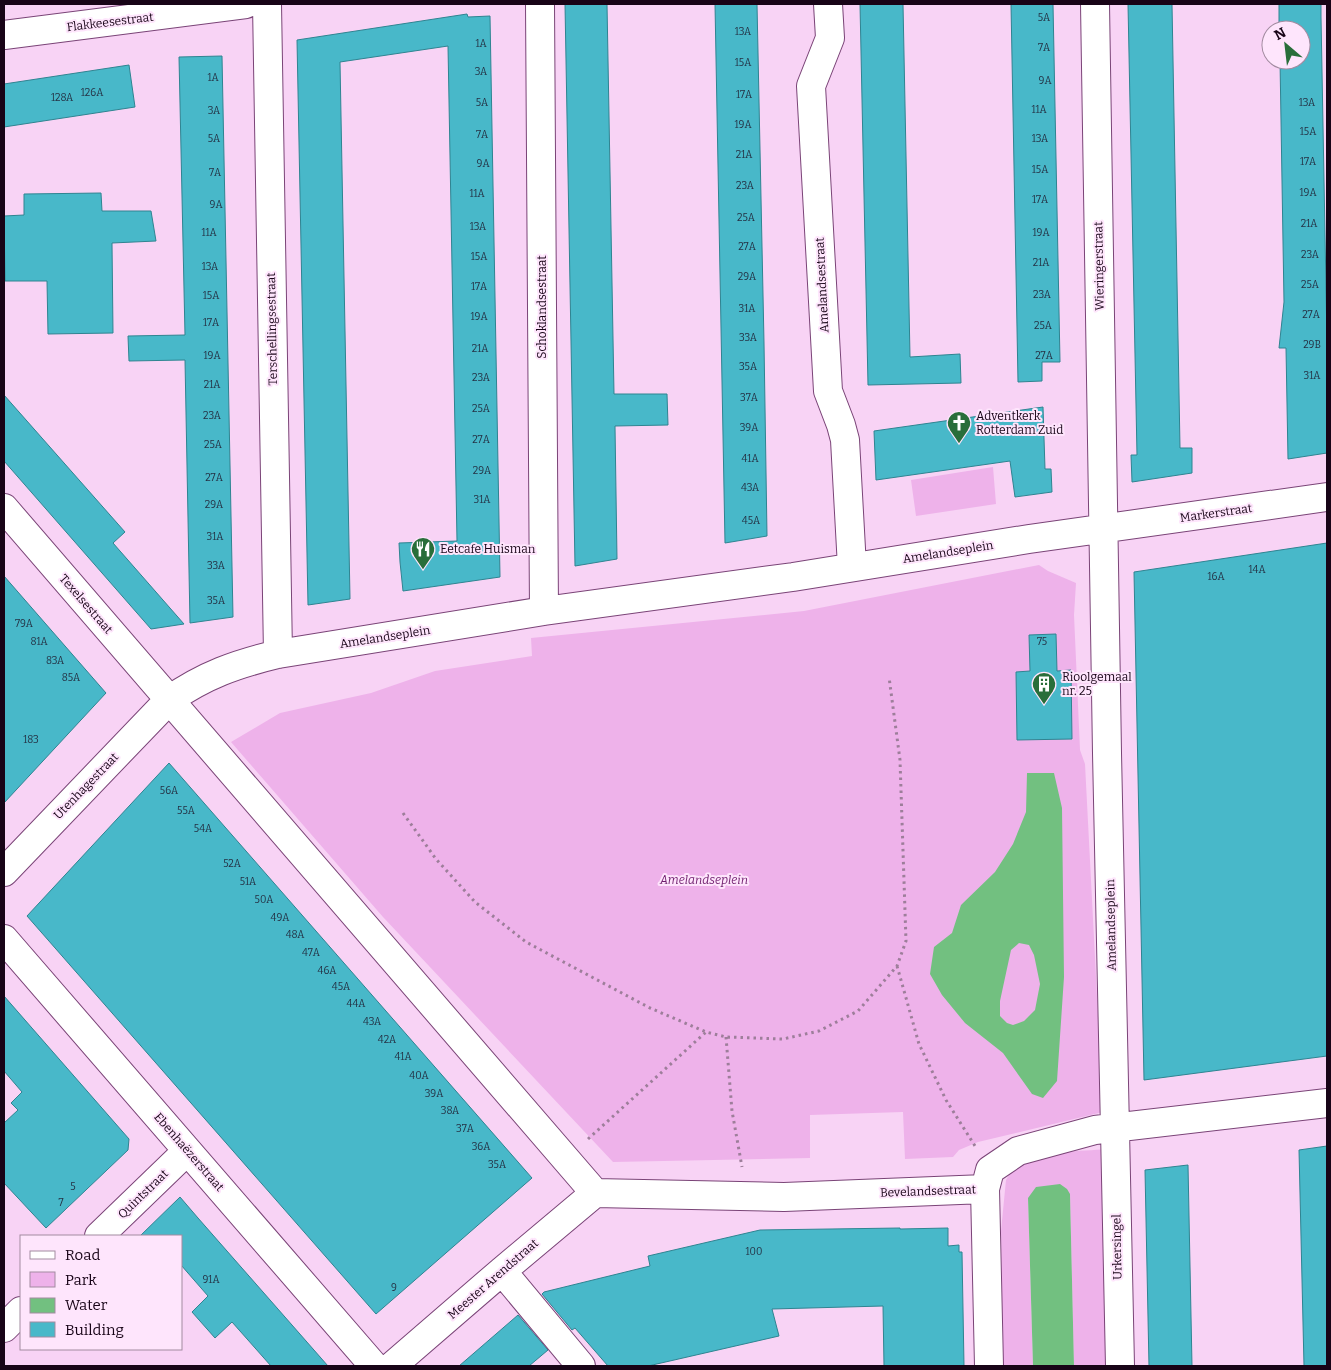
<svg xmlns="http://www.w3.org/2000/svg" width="1331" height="1370" font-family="Bitter,serif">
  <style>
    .green { fill: #eeb2ea }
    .water { fill: #72c080; fill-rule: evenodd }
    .building { fill: #48b8c9; stroke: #2f8491 }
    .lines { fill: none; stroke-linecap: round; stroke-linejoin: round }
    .minor-casing { stroke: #7a4477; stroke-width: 30 }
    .path { stroke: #9d7e9a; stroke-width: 3; stroke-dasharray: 2.5 4; stroke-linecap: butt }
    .minor { stroke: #fff; stroke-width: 28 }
    .labels { text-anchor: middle; stroke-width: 4; stroke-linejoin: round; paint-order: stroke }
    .number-label { font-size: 10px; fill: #243144 }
    .street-label { font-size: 12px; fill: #180417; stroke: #fee5fc }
    .poi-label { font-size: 12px; fill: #180417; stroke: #fee5fc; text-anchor: start }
    .park-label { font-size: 12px; font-style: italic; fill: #701e6e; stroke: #fee5fc }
  </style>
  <rect width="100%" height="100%" fill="#f8d3f5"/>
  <path class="green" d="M 993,467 L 996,504 L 916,516 L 911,480 Z
    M 1039,565 L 1048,571 L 1076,583 L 1074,615 L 1080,750 L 1085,764 L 1103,1112 L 978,1142 L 959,1150 L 953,1157 L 905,1159 L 903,1112 L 810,1115 L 810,1158 L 613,1162 L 383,917 L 231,742 L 280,713 L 371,693 L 435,671 L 532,656 L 531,638 L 804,611 Z
    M 1107,1149 L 1112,1366 L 1074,1366 L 1070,1194 L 1028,1198 L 1033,1366 L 1003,1366 L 1001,1231 L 1006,1180 C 1022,1149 1077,1152 1107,1149 Z"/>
  <path class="water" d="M 1027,773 L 1054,773 L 1062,808 L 1064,977 L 1057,1081 L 1043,1098 L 1032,1094 L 1003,1053 L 965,1023 L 942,995 L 930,974 L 934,947 L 952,933 L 961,905 L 995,872 L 1013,844 L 1026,812 ZM 1019,943 L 1029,945 L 1034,955 L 1040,984 L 1035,1010 L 1024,1021 L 1013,1025 L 1007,1023 L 1000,1016 L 1000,1001 L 1011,950 Z
    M 1060,1184 L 1067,1189 L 1070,1194 L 1074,1366 L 1033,1366 L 1028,1198 L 1036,1187 Z"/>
  <path class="building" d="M 565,4 L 607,4 L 614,394 L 667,394 L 668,425 L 615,426 L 617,559 L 575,566 Z
    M 715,4 L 757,4 L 764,343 L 767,536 L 725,543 Z
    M 860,4 L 903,4 L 910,357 L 960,354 L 961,383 L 868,385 Z
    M 1011,4 L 1053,4 L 1060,362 L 1042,362 L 1042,381 L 1018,382 Z
    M 1128,4 L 1172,4 L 1180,448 L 1192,448 L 1192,473 L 1132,482 L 1131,455 L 1137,455 Z
    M 1279,4 L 1321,4 L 1321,17 L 1327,342 L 1327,453 L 1288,459 L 1286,348 L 1279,348 L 1284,302 L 1280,60 L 1301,60 L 1301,30 L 1279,30 Z
    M 467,14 L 468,17 L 490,16 L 500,577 L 403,591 L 400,562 L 399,543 L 457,541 L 448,46 L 340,62 L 350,599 L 308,605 L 297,40 Z
    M 222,56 L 233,617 L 190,623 L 185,360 L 129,361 L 128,336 L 185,335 L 179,57 Z
    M 129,65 L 135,107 L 4,127 L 4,84 Z
    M 101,193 L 102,211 L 151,211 L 156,241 L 112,243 L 113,333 L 48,334 L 47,281 L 5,281 L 4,216 L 24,215 L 24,194 Z
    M 4,395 L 125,532 L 113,543 L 184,624 L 151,629 L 4,461 Z
    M 1043,407 L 1045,469 L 1051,469 L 1052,492 L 1015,497 L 1010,461 L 876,480 L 874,431 Z
    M 1327,543 L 1327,1056 L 1144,1080 L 1134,572 Z
    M 4,576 L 106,693 L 4,803 Z
    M 1056,634 L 1057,671 L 1071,670 L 1072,739 L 1017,740 L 1016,672 L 1030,671 L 1029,635 Z
    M 169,763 L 532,1178 L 376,1314 L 27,916 Z
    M 4,996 L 129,1139 L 128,1150 L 46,1228 L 4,1183 L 4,1123 L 18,1110 L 11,1103 L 22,1092 L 4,1071 Z
    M 1327,1146 L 1327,1366 L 1304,1366 L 1299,1150 Z
    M 1188,1165 L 1192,1366 L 1149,1366 L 1145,1170 Z
    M 180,1197 L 198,1218 L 328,1366 L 271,1366 L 232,1322 L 215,1338 L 192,1312 L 208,1296 L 181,1265 L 181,1236 L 140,1236 Z
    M 900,1228 L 900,1229 L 948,1228 L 948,1246 L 959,1245 L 959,1252 L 962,1252 L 964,1366 L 884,1366 L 883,1306 L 772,1309 L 779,1336 L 648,1366 L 608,1366 L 575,1328 L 572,1330 L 542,1294 L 544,1292 L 650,1266 L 648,1256 L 760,1230 Z
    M 518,1315 L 548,1350 L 529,1366 L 459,1366 Z"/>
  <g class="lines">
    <g class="minor-casing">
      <path id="minor" d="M 267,4 L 278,654
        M 540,4 L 544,611
        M 828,4 L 830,38 L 811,86 L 828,391 L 841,425 L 845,440 L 852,567
        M 1095,4 L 1107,753 L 1120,1366
        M 4,35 L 246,4
        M 4,508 L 595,1193
        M 4,872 L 169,700 C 205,675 236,664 278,654 L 544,611 L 793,577 L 1029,539 L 1327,497
        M 4,939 L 374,1366
        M 985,1189 L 989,1366
        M 595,1193 L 784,1197 L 985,1189 L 990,1170 L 1018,1151 L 1095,1130 L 1327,1103
        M 99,1236 L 187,1151
        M 502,1271 L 581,1366
        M 4,1328 L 21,1311
        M 392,1366 L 502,1271 L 595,1193"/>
    </g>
    <path class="path" d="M 403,813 L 436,859 L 475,902 L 526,942 L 650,1008 L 706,1032 L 726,1037 L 783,1039 L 819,1031 L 858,1011 L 897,966 L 906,941 L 900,760 L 889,677
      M 897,966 L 919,1044 L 946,1100 L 975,1146
      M 726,1037 L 732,1111 L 742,1167
      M 588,1139 L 706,1032"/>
    <use href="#minor" class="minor"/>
  </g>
  <defs>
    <g id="church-pin" transform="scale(1.25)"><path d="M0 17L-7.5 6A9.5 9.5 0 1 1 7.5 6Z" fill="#296e3a" stroke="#fee5fc"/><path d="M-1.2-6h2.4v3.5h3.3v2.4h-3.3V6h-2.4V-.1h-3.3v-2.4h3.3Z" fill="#fff"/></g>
    <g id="restaurant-pin" transform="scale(1.25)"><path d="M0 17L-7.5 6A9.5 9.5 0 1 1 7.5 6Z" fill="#296e3a" stroke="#fee5fc"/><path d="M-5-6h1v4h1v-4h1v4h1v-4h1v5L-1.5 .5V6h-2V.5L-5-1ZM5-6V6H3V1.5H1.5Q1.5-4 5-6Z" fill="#fff"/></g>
    <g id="building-pin" transform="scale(1.25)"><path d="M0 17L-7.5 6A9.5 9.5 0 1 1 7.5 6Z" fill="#296e3a" stroke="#fee5fc"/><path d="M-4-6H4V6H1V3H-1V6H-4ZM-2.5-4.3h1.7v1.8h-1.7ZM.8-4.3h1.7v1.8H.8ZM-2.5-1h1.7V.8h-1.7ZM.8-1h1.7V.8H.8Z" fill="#fff"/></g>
  </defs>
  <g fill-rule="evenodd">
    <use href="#church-pin" x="959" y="423"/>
    <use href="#restaurant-pin" x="423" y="549"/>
    <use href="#building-pin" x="1044" y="684"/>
  </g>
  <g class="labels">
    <g class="number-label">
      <text x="1044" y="21">5A</text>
      <text x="743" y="35">13A</text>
      <text x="481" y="47">1A</text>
      <text x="1044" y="51">7A</text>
      <text x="743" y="66">15A</text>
      <text x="481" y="75">3A</text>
      <text x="213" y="81">1A</text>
      <text x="1045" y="84">9A</text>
      <text x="92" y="96">126A</text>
      <text x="744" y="98">17A</text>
      <text x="62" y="101">128A</text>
      <text x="482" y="106">5A</text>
      <text x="1307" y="106">13A</text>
      <text x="1039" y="113">11A</text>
      <text x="214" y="114">3A</text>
      <text x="743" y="128">19A</text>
      <text x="1308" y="135">15A</text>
      <text x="482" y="138">7A</text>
      <text x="214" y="142">5A</text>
      <text x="1040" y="142">13A</text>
      <text x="744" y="158">21A</text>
      <text x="1308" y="165">17A</text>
      <text x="483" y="167">9A</text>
      <text x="1040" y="173">15A</text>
      <text x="215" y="176">7A</text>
      <text x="745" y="189">23A</text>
      <text x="1308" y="196">19A</text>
      <text x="477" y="197">11A</text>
      <text x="1040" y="203">17A</text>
      <text x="216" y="208">9A</text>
      <text x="746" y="221">25A</text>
      <text x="1309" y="227">21A</text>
      <text x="478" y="230">13A</text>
      <text x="209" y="236">11A</text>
      <text x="1041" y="236">19A</text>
      <text x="747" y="250">27A</text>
      <text x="1310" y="258">23A</text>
      <text x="479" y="260">15A</text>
      <text x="1041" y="266">21A</text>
      <text x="210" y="270">13A</text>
      <text x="747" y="280">29A</text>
      <text x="1310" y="288">25A</text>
      <text x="479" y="290">17A</text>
      <text x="1042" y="298">23A</text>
      <text x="211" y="299">15A</text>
      <text x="747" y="312">31A</text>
      <text x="1311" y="318">27A</text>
      <text x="479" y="320">19A</text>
      <text x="211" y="326">17A</text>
      <text x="1043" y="329">25A</text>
      <text x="748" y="341">33A</text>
      <text x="1312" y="348">29B</text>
      <text x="480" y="352">21A</text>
      <text x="212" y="359">19A</text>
      <text x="1044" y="359">27A</text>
      <text x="748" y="370">35A</text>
      <text x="1312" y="379">31A</text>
      <text x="481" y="381">23A</text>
      <text x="212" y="388">21A</text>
      <text x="749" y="401">37A</text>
      <text x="481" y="412">25A</text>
      <text x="212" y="419">23A</text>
      <text x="749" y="431">39A</text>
      <text x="481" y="443">27A</text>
      <text x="213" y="448">25A</text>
      <text x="750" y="462">41A</text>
      <text x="482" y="474">29A</text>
      <text x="214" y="481">27A</text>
      <text x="750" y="491">43A</text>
      <text x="482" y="503">31A</text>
      <text x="214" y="508">29A</text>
      <text x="751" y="524">45A</text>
      <text x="215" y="540">31A</text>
      <text x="216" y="569">33A</text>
      <text x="1257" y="573">14A</text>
      <text x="1216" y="580">16A</text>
      <text x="216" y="604">35A</text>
      <text x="24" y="627">79A</text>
      <text x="39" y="645">81A</text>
      <text x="1042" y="645">75</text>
      <text x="55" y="664">83A</text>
      <text x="71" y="681">85A</text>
      <text x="31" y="743">183</text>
      <text x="169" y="794">56A</text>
      <text x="186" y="814">55A</text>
      <text x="203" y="832">54A</text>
      <text x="232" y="867">52A</text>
      <text x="248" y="885">51A</text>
      <text x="264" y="903">50A</text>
      <text x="280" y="921">49A</text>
      <text x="295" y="938">48A</text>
      <text x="311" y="956">47A</text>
      <text x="327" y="974">46A</text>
      <text x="341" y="990">45A</text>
      <text x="356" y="1007">44A</text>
      <text x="372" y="1025">43A</text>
      <text x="387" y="1043">42A</text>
      <text x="403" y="1060">41A</text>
      <text x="419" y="1079">40A</text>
      <text x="434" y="1097">39A</text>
      <text x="450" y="1114">38A</text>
      <text x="465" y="1132">37A</text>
      <text x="481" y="1150">36A</text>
      <text x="497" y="1168">35A</text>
      <text x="73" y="1190">5</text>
      <text x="61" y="1206">7</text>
      <text x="754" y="1255">100</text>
      <text x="211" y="1283">91A</text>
      <text x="394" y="1291">9</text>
    </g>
    <g class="street-label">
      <text transform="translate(110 22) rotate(-7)" y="4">Flakkeesestraat</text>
      <text transform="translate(1099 266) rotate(-91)" y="4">Wieringerstraat</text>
      <text transform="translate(822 285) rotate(-93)" y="4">Amelandsestraat</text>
      <text transform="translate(542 307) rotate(-90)" y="4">Schoklandsestraat</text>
      <text transform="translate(272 329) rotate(-91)" y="4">Terschellingsestraat</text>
      <text transform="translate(1216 513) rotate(-8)" y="4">Markerstraat</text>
      <text transform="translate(948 552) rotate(-9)" y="4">Amelandseplein</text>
      <text transform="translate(86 604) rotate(49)" y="4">Texelsestraat</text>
      <text transform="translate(385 637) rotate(-9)" y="4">Amelandseplein</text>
      <text transform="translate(86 786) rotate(-46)" y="4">Utenhagestraat</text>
      <text transform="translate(1111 925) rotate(-91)" y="4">Amelandseplein</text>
      <text transform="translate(189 1152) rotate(49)" y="4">Ebenhaëzerstraat</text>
      <text transform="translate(928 1191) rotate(-2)" y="4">Bevelandsestraat</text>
      <text transform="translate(143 1194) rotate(-44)" y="4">Quintstraat</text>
      <text transform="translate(1117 1247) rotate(-91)" y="4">Urkersingel</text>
      <text transform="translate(493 1279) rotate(-41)" y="4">Meester Arendstraat</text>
    </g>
    <g class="poi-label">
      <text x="976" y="420">Adventkerk<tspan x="976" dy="14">Rotterdam Zuid</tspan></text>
      <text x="440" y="553">Eetcafe Huisman</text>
      <text x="1062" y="681">Rioolgemaal<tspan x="1062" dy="14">nr. 25</tspan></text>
    </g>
    <g class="park-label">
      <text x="704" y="884">Amelandseplein</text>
    </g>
  </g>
  <rect width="1331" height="1370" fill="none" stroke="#180417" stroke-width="10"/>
  <rect x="20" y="1235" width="162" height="115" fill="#fee5fc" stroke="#a28ba0"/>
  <rect x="30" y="1251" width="25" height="8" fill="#ffffff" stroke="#a28ba0"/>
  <text x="65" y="1260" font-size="15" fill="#180417">Road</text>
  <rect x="30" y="1272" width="25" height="15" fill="#eeb2ea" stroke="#a28ba0"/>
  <text x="65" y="1285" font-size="15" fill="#180417">Park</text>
  <rect x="30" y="1298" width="25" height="15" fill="#72c080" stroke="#a28ba0"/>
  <text x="65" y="1310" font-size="15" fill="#180417">Water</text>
  <rect x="30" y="1322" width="25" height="15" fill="#48b8c9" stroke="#a28ba0"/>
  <text x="65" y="1335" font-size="15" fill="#180417">Building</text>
  <g transform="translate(1286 45) rotate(332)"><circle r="24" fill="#fee5fc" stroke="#a28ba0"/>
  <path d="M0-4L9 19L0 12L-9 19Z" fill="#296e3a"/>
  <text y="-8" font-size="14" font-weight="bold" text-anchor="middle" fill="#180417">N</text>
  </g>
</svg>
